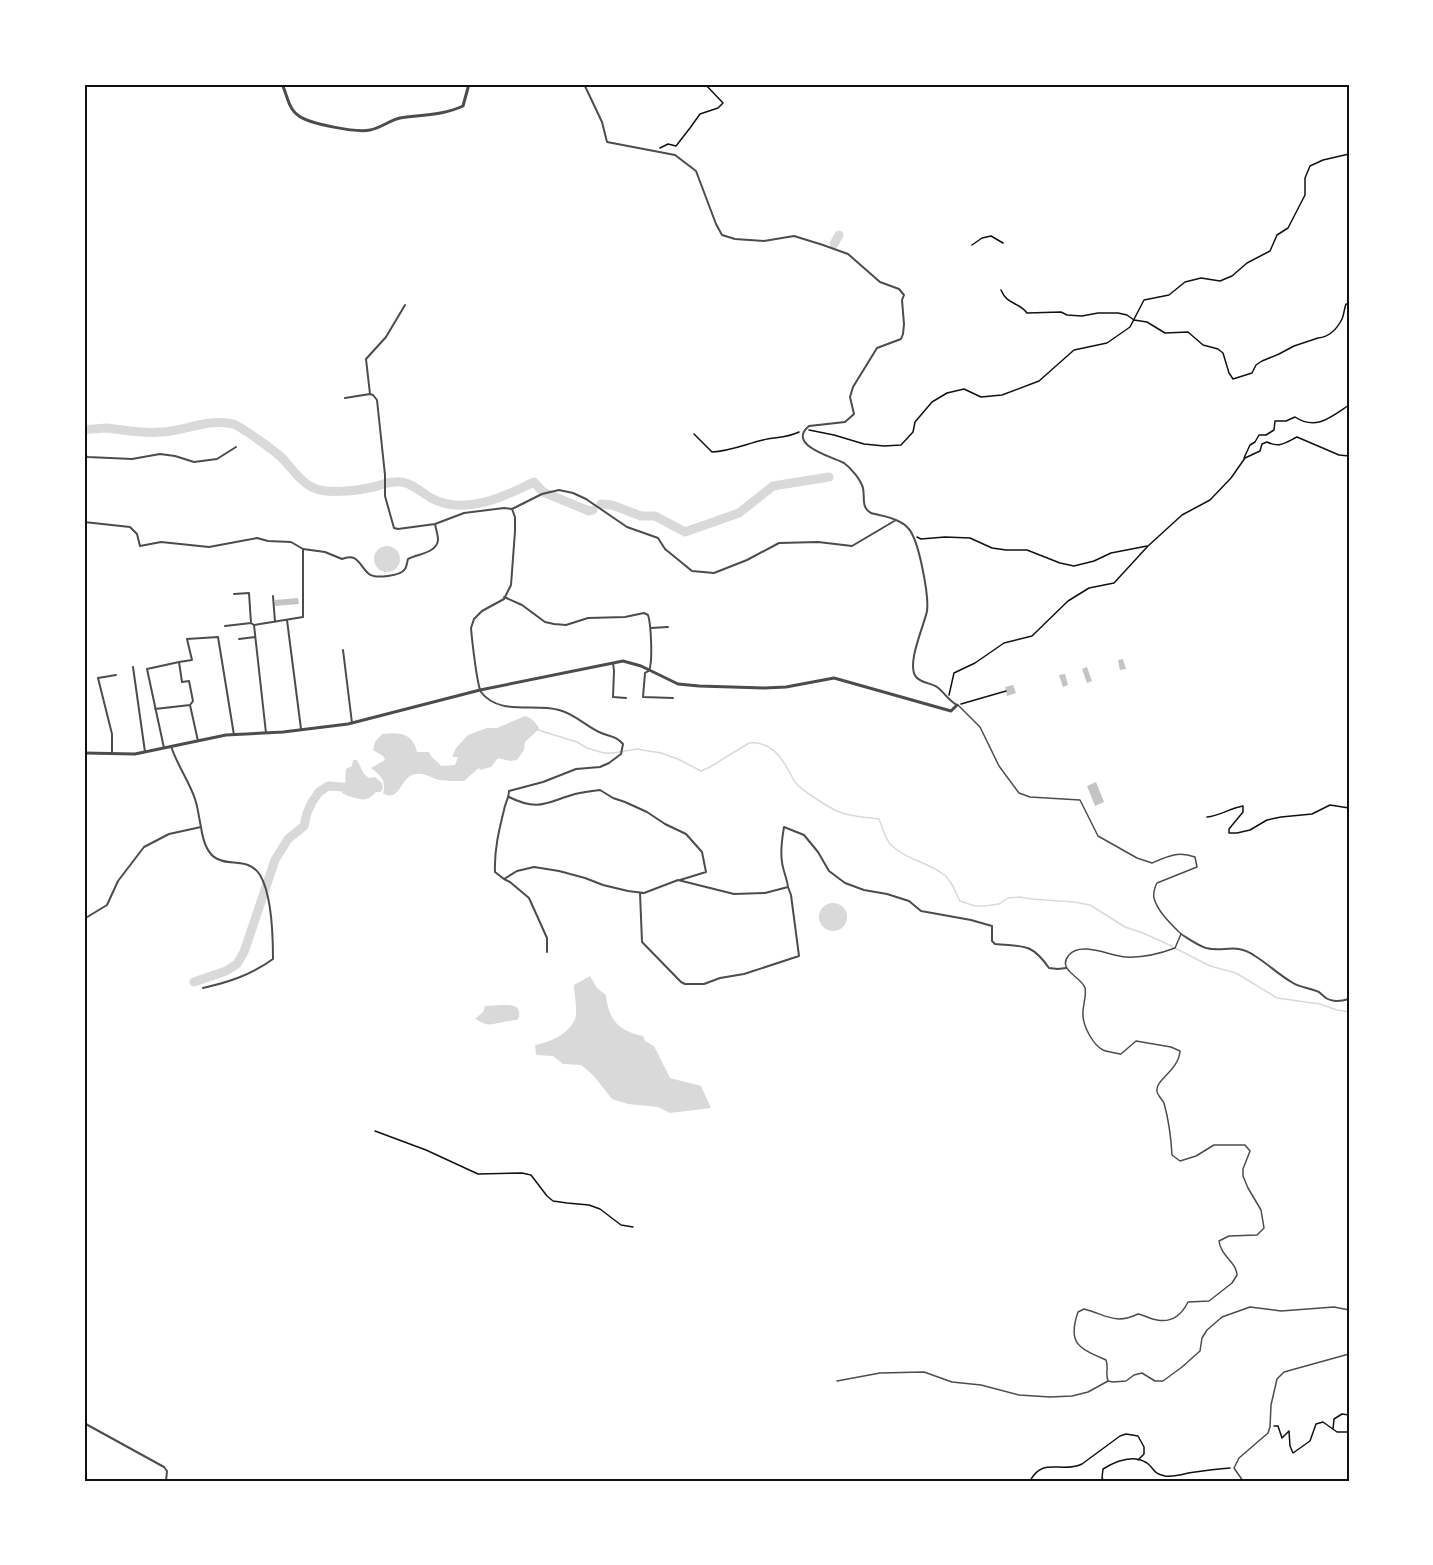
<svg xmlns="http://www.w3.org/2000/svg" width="1433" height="1565" font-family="Manrope,sans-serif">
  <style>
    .water { fill: #d9d9d9 }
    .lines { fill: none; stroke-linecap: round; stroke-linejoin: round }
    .stream { stroke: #d9d9d9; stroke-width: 1.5 }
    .river { stroke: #d9d9d9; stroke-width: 9 }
    .building { fill: #c4c4c4 }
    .path { stroke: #111; stroke-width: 1.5 }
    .service { stroke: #4c4c4c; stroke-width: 1.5 }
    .minor { stroke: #4c4c4c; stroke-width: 2 }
    .tertiary { stroke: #4c4c4c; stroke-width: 3 }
    .neatline { fill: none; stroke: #111; stroke-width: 2 }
  </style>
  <rect width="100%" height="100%" fill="#fff"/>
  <path class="water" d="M374 559a13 13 0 1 1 26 0a13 13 0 1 1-26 0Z
    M 525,716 C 532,718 535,722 539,728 L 538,730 L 525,742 L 524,750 L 517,760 L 510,761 L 498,758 L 491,767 L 480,770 L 479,768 L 464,781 C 456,781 447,781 439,780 C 429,777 423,771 412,775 C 400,780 399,803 383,793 C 387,781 380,775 371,768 L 385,760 L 383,756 L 373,750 L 375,742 L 382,734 C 399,732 413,733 417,752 L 429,752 C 431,759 437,760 441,766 L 455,765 L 458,757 L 452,757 L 456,748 L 468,735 L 487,728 L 497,728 Z
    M 353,760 L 357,760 L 364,774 L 369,778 L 375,777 L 382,783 L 383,787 L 381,792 L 376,792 C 367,802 363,800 352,797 C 348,796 345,795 342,793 L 345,783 L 346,769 L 352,766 Z
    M819 917a14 14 0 1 1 28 0a14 14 0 1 1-28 0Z
    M 590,976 L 597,988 L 606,995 C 608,1020 619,1031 643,1036 L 645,1041 L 654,1046 L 670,1078 L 701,1086 L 711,1108 L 670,1113 L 658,1107 L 628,1104 L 612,1099 L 593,1075 L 581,1065 L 563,1064 L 553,1056 L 536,1055 L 535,1045 C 550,1042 568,1035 575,1019 C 578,1012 574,993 574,985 Z
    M 502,1005 C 512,1005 521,1005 519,1017 L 517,1020 C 508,1020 492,1026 485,1024 C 481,1022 478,1020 475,1019 L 483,1012 L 485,1006 Z"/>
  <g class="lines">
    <path class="stream" d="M 538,730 L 577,742 L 587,748 L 604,753 L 613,753 L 637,749 L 661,753 L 678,759 L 701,771 L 710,767 L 749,743 C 768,741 780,754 788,770 C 791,773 792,779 795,782 C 802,791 827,806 837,811 C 850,817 865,817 879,819 C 882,826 885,838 890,844 C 905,859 927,862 943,874 C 952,880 955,892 960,901 L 975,906 L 986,906 L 999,904 L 1008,898 L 1020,897 L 1032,899 L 1074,902 L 1090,905 L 1125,927 L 1143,933 L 1165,943 L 1210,966 L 1236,973 L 1277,998 L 1320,1004 L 1337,1010 L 1349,1012"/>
    <path class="river" d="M 834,244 L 839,235
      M 84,429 C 92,430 99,428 107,428 C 125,430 143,434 161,432 C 185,431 208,418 233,424 C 242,427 273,450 281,457 C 291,467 301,483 314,488 C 326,494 355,491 368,488 C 377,487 386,482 395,482 C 409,480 419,491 431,498 C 464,516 504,497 534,482 L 543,492 L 589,511 L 593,510
      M 601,504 L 612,505 L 641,516 L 655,516 L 685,532 L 739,513 L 773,486 L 829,477
      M 194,982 L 226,971 L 237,964 L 244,952 L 275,860 L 288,839 L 304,826 L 307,813 L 312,802 L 319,792 L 328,786 L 343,787"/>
  </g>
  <path class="building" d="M 298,598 L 299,604 L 275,606 L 275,600 Z
    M 1123,659 L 1126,669 L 1120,670 L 1118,660 Z
    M 1087,667 L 1092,681 L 1087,683 L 1082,669 Z
    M 1065,674 L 1068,685 L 1063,687 L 1059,675 Z
    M 1013,685 L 1016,693 L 1007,696 L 1005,687 Z
    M 1096,782 L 1104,802 L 1095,806 L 1087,786 Z"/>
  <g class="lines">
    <path class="path" d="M 645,85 L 658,84
      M 660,148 L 668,144 L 676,146 L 690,128 L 700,114 L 718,108 L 723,103 L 705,84
      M 972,245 L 982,238 L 991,236 L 1003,243
      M 1001,290 C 1007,305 1019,302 1027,313 L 1061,312 L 1067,315 L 1082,316 L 1098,313 L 1118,313 L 1127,315 L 1134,320 L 1147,322 L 1165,333 L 1188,332 L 1203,345 L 1218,349 L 1223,353 L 1229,373 L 1233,379 L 1252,373 L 1256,365 L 1262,361 L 1279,354 L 1294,346 L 1318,338 C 1329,337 1337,329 1342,319 C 1344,315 1344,309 1346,304 L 1349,304
      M 809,430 L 834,435 L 864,444 L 884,446 L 901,445 L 913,432 L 915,422 L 932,402 L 947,393 L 964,389 L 981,397 L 1002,395 L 1039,381 L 1074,350 L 1107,343 L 1130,327 L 1144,300 L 1169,295 L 1185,282 L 1201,278 L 1220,281 L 1232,276 L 1247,263 L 1270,251 L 1277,235 L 1288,228 L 1305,195 L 1305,178 L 1310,166 L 1323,160 L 1349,154
      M 694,434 L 712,452 C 730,451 746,444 763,440 C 776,437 787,438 799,432
      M 1244,458 L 1250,445 L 1255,442 L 1259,435 L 1266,435 L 1274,430 L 1275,421 L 1286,421 L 1295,417 C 1316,431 1331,417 1349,405
      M 917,537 L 921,539 L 945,537 L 970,538 L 992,548 L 1006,550 L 1027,550 L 1060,563 L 1074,566 L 1094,561 L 1111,553 L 1147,546
      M 949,695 L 954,673 L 975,663 L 1004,643 L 1032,636 L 1068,601 L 1089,588 L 1114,583 L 1148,546 L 1182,515 L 1210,500 L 1231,478 L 1245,458 L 1260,451 L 1262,444 L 1267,442 C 1280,448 1285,443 1297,437 L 1339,455 L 1349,456
      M 961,704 L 1006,691
      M 1207,817 C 1219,816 1231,808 1243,806 L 1243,812 L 1229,829 L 1229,833 L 1237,833 L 1250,830 L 1267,820 L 1281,817 L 1312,814 L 1330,805 L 1349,808
      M 375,1131 L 426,1150 L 478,1174 L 522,1173 L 531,1175 L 547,1196 L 553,1201 L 567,1203 L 589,1205 L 600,1209 L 621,1225 L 633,1227
      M 1274,1426 L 1278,1426 L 1282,1438 L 1289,1431 L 1290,1446 L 1293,1453 L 1310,1441 L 1316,1424 L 1323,1422 L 1337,1432 L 1349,1432
      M 1333,1429 L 1334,1419 L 1342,1414 L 1349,1415
      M 929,1481 C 942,1478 950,1481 962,1480 C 974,1480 984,1479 996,1481
      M 1030,1481 C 1043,1456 1061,1474 1082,1464 L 1120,1436 L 1126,1434 L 1138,1436 L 1144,1447 L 1144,1454 L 1138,1460
      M 1104,1481 L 1102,1478 L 1103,1469 C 1116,1461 1133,1454 1147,1463 C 1155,1469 1153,1474 1165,1476 C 1173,1477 1180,1475 1188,1473 C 1202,1471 1217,1469 1230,1468"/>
    <path class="service" d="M 958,705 L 980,727 L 999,766 L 1019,793 L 1030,797 L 1080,800 L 1098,836 L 1137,858 L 1152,863 C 1168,856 1178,851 1195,857 L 1197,867 L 1157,883 C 1155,887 1153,893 1154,898 C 1157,911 1172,925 1181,934 L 1175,948 C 1159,954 1144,958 1126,957 C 1110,956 1081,941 1069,955 C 1056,970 1082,977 1085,988 C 1087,996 1082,1007 1083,1015 C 1083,1026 1093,1045 1103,1050 C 1108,1052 1115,1053 1121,1054 L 1136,1041 L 1171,1047 L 1180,1051 C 1179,1070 1155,1080 1157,1091 C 1157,1095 1162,1099 1164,1103 C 1169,1121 1171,1137 1172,1155 L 1180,1161 L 1196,1156 L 1214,1145 L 1245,1145 L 1250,1151 L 1243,1169 L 1243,1176 L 1248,1188 L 1261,1210 L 1264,1228 L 1257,1235 L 1229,1236 L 1219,1241 C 1221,1257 1236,1261 1237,1275 L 1232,1283 L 1209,1301 L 1188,1302 C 1182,1314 1172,1323 1157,1320 C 1150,1319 1144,1315 1138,1314 C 1115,1325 1107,1315 1084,1309 L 1078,1312 C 1067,1344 1079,1348 1106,1360 C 1109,1368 1105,1373 1108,1381
      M 837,1381 L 880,1373 L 924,1372 L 952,1382 L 981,1385 L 1019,1395 L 1050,1397 L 1072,1396 L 1088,1392 L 1108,1381 L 1113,1382 L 1126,1381 L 1134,1375 L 1142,1373 L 1155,1381 L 1163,1381 L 1182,1367 L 1200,1351 L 1202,1338 L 1207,1330 L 1222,1317 L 1250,1307 L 1281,1311 L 1334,1307 L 1349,1310
      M 1243,1481 L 1234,1468 L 1239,1458 L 1268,1433 L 1270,1427 L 1271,1405 L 1277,1379 L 1284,1372 L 1349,1354"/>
    <path class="minor" d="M 584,84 L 602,122 L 607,142 L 675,155 L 696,171 L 716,224 L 722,235 L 735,239 L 764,241 L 794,236 L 823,245 L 848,254 L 880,282 L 899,289 L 904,295 L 902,300 L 904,324 L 903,334 L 901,339 L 877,348 L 853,387 L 850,397 L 854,414 L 845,422 L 809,426 C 786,445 833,457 844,463 C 851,468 861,480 863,488 C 865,497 861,508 871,513 C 873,514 877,514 879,515 C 889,517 901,520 908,528 C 919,539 929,596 927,611 C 924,626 906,664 916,677 C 921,683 931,683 937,687 C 944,692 948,700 957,705
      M 370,394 L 366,359 L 386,337 L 405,305
      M 345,398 L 370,394 L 373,395 L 377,400 L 385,475 L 385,496 L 394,528 L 398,529 L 435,524 L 464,513 L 504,508 L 512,509
      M 84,456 L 88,457 L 132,459 L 160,454 L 175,456 L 194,462 L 217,459 L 236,447
      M 84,522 L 130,527 L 137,534 L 140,546 L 161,542 L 209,547 L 257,538 L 268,541 L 291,542 L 303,549 L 325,552 L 342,559 C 358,552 360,567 369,574 C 375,579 401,576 405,569 C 407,566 407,562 408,559 C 417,554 437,553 438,540 C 438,535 436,529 435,524
      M 234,594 L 249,593 L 251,623 L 254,625
      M 273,596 L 275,622
      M 504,597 L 522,605 L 545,622 L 554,624 L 566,625 L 588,618 L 625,617 L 644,613 L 648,615 C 651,623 653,663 649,670 C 648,672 646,672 645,673 L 643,697 L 673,698
      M 287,620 L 301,729
      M 225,626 L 251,623
      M 651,628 L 668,627
      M 239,639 L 255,637
      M 343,650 L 352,723
      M 179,662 L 192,660 L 187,639 L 218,637 L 234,735
      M 613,663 L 614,671 L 613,697 L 626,698
      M 133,667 L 145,752
      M 155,709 L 190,705
      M 266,733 L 254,625 L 303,617 L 303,549
      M 164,748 L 147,669 L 179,662 L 182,682 L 189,681 L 193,701 L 190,705 L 198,741
      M 112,754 L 112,734 L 98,678 L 116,675
      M 509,797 C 539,812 547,802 575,794 C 583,792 591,791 600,790 L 613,798 L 625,802 L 647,812 L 665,824 L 686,834 L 702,852 L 706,872 L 680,880
      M 201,827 C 209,883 243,848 260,875 C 272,895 273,936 273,959 C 251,975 229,982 203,988
      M 504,879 L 517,871 L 534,867 L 559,871 L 585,878 L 603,885 L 628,891 L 644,893 L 678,880 L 734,894 L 765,893 L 788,887 C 787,878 783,871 782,862 C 780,850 782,839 784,827 L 804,835 L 818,852 L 829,871 L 845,883 L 864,890 L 887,894 L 909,901 L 921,911 L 971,920 L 992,926 L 992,941 L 995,944 C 1023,947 1031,942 1049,968 L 1058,969 L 1066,968
      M 640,893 L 642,942 L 681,982 L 685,984 L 704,984 L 720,978 L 744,974 L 799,956 L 791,895 L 788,887
      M 84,919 L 107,905 L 118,881 L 144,847 L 169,834 L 201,827 C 199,818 198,808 195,799 C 189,781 177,765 171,746
      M 1181,934 C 1189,939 1197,945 1206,948 C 1224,953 1235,942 1255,956 C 1268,964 1279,975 1293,983 C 1301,988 1311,988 1319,992 C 1320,993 1326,998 1326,998 C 1332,1002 1342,1001 1349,999
      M 547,952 L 547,938 L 529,898 L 510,882 L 504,879 L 495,872 C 494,851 499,830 504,810 C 505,803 509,798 509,791 L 543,782 L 576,769 L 600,767 L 609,763 L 621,754 L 623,744 C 615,735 609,737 599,732 C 586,726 573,713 559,710 C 534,703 499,716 481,692 C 477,685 472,640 471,628 L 474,619 L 482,611 L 504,599 L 511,585 L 515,531 L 515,517 L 512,509 L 542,494 L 559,490 L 573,493 L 586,499 L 627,527 L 658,538 L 665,549 L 692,571 L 714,573 L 747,560 L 779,543 L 818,542 L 852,546 L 896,520
      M 84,1423 L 164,1467 L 167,1471 L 166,1481"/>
    <path class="tertiary" d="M 282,84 C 287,94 288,109 299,116 C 310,124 357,133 370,130 C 381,128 390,120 400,118 C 421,115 444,115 463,106 L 469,84
      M 84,753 L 135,754 L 226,735 L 283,732 L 348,724 L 480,690 L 623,661 L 641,666 L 678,684 L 699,686 L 764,688 L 786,687 L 834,678 L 951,711 L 957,705"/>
  </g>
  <rect width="1433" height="1565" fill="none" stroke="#ffffff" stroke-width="171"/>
  <rect x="86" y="86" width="1262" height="1394" class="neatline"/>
</svg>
